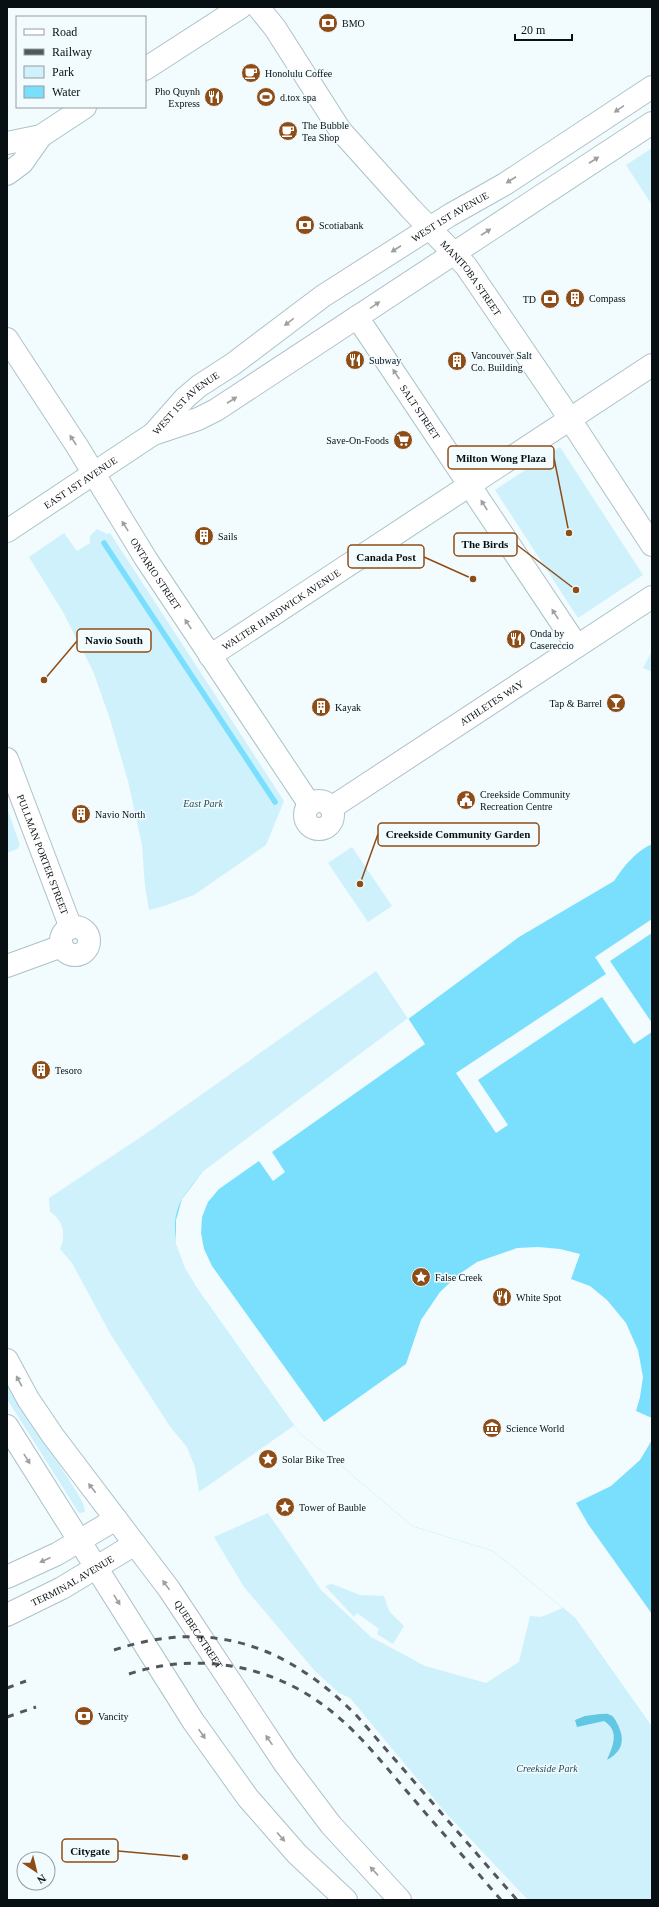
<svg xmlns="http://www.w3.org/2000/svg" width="659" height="1907" font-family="'Times New Roman',serif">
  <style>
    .green { fill: #cef1fc }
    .forest { fill: #62c7e3 }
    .water { fill: #7adffc }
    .pier { fill: #f2fbfe }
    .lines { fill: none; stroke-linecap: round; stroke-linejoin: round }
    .stream { stroke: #7adffc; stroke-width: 5.5 }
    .minor-casing { stroke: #adc2c9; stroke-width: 24 }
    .major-casing { stroke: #adc2c9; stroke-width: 24 }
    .minor { stroke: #fff; stroke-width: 22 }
    .major { stroke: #fff; stroke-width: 22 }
    .rail { stroke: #51585b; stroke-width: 3; stroke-dasharray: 7 7; stroke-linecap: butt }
    .oneway { fill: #9d9fa1 }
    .labels { text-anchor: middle; stroke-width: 3; stroke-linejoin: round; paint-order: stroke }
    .poi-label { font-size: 10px; fill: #091013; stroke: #f2fbfe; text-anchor: start }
    .street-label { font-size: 10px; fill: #091013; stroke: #f2fbfe }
    .park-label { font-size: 10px; font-style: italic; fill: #214d5a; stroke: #f2fbfe }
    .leader { fill: none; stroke: #8e4d17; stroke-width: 1.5 }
    .callout-dot { fill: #8e4d17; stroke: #f2fbfe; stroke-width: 1.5 }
    .callout { fill: #f2fbfe; stroke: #8e4d17; stroke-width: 1.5 }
    .callout-label { font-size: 11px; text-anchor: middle; font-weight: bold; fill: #091013 }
  </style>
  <rect width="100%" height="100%" fill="#f2fbfe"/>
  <path class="green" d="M 652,148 L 652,205 L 626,165 Z
    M 560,447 L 643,575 L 578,618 L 495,490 Z
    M 97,529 L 107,534 L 110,533 L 284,801 L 266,845 L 194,895 L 164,906 L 149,910 L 145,886 L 142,845 L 128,781 L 109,716 L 93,671 L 63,612 L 29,557 L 64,533 L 77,551 L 90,543 L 90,536 Z
    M 652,651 L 652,672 L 643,668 Z
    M 7,808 L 20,845 L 17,849 L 7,853 Z
    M 352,847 L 392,906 L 368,922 L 328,863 Z
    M 376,971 L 425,1044 L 315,1411 L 199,1492 L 195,1467 L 187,1447 L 171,1428 L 111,1335 L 72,1263 L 60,1249 C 66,1236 64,1220 50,1212 L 49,1198 L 147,1133 Z
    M 7,1383 L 76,1491 L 83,1503 L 85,1512 L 79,1513 L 7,1399 Z
    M 268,1513 L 321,1590 L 371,1637 L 425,1666 L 486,1683 L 519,1662 L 530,1616 L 541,1617 L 582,1600 L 652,1614 L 652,1900 L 528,1900 L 444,1811 L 350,1698 L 339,1693 L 315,1671 L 244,1587 L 214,1537 Z
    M 332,1584 L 360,1595 L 384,1596 L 389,1611 L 404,1626 L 393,1644 L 377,1634 L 379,1629 L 357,1613 L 354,1617 L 325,1586 Z"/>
  <path class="forest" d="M 600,1714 C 603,1714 608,1713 610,1715 C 614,1716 616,1721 618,1725 C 625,1740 623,1751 607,1760 C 613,1746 620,1731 604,1721 L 577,1727 L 575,1720 L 585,1716 Z"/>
  <path class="water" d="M 652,844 L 652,1727 L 575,1618 L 493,1551 L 412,1526 L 343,1467 L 300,1434 L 196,1287 C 180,1260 166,1228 182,1199 C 188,1189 196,1180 203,1171 L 519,937 L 614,881 C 624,866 635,852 652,844 Z"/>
  <path class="pier" d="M 652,919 L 652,933 L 610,961 L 652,1023 L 652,1032 L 634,1044 L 602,997 L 478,1080 L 508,1125 L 496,1133 L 456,1073 L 606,974 L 595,957 Z
    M 408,1018 L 425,1044 L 272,1152 L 285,1172 L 273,1181 L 259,1161 L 219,1189 L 208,1202 L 202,1217 L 201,1233 L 204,1249 L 212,1266 L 324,1422 L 406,1364 L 421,1320 L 440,1292 L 458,1275 L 477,1262 L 517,1248 L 538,1247 L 560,1249 L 580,1254 L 571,1279 L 590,1286 L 607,1300 L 626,1323 L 638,1350 L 643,1377 L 640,1397 L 636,1411 L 652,1418 L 652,1440 L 640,1460 L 611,1486 L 576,1503 L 588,1524 L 652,1614 L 652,1727 L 575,1618 L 493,1551 L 412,1526 L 343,1467 L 300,1434 L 196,1287 L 185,1268 L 176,1244 L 176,1220 L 182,1199 L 203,1171 Z"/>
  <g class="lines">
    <path class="stream" d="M 104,543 L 275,802"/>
    <g class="minor-casing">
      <g id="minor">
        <path id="s1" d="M 258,7 L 275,28 L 340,130 L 411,209 L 466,266 L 558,401 L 652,545"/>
        <path id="s2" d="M 357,317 L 577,646"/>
        <path id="s3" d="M 7,339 L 77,446 L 146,559 L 310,805"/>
        <path id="s4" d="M 154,433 L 185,398 L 199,386 L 233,364 L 323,296 L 450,215 L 505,184 L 652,87"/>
        <path id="s5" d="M 7,531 L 153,434 L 198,419 L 216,410 L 652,123"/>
        <path id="s6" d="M 210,656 L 652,365"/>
        <path id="s7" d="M 7,759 L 71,928"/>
        <circle cx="319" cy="815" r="14"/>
        <path id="s8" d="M 331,808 L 652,597"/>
        <circle cx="75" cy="941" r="14"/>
        <path d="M 7,966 L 62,946"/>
      </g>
    </g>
    <g class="major-casing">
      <g id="major">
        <path d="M 145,69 L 241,7"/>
        <path d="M 7,143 L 41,136 L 85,107"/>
        <path d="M 7,174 L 22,163 L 41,136"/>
        <path id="s9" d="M 7,1360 L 28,1399 L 53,1436 L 169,1589 L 285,1764 L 331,1825 L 400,1900"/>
        <path d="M 7,1426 L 193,1721 L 248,1798 L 297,1854 L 346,1900"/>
        <path d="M 7,1577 L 57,1554 L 116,1519"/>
        <path id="s10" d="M 7,1615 L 62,1588 L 135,1544"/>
      </g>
    </g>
    <use href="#minor" class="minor"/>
    <use href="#major" class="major"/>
    <path class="rail" d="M 114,1650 C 211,1618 287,1645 357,1716 L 517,1900
      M 129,1674 C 199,1651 274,1665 331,1711 C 361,1735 385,1766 410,1795 C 440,1830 471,1865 501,1900
      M 7,1688 L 26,1681
      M 7,1717 L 36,1707"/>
  </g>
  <defs><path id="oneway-solid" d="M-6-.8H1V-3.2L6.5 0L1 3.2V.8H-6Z"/></defs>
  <g class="oneway">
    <use href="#oneway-solid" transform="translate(619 109) rotate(146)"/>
    <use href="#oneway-solid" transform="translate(594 160) rotate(-33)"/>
    <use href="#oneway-solid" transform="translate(511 180) rotate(147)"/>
    <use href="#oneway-solid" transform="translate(486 232) rotate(-33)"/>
    <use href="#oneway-solid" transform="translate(396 249) rotate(147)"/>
    <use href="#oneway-solid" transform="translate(375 305) rotate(-34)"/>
    <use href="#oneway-solid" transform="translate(289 322) rotate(143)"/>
    <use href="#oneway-solid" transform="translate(396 374) rotate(-124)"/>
    <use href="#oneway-solid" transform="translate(232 400) rotate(-33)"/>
    <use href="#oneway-solid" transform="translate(73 440) rotate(-123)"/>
    <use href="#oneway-solid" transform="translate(484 505) rotate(-123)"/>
    <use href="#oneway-solid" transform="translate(125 526) rotate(-122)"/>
    <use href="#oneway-solid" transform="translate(555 614) rotate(-123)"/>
    <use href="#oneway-solid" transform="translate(188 624) rotate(-123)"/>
    <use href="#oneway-solid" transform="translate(19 1381) rotate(-119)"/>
    <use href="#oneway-solid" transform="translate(27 1459) rotate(58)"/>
    <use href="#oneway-solid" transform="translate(92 1488) rotate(-128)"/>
    <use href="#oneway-solid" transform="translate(45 1560) rotate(155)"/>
    <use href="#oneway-solid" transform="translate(166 1585) rotate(-126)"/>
    <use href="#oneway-solid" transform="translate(117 1600) rotate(58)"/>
    <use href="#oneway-solid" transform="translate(202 1734) rotate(55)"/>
    <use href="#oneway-solid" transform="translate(269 1740) rotate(-125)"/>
    <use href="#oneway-solid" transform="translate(281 1837) rotate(49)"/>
    <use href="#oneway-solid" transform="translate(374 1871) rotate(-133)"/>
  </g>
  <defs>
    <g id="bank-disc" transform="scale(1)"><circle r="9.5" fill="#8e4d17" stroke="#f2fbfe"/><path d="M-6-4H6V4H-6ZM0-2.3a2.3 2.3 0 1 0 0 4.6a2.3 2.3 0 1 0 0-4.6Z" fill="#fff"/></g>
    <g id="cafe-disc" transform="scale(1)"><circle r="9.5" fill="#8e4d17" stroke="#f2fbfe"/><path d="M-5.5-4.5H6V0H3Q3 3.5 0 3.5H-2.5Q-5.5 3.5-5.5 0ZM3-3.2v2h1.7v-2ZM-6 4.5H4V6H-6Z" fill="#fff"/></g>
    <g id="restaurant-disc" transform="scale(1)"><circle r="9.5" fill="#8e4d17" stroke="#f2fbfe"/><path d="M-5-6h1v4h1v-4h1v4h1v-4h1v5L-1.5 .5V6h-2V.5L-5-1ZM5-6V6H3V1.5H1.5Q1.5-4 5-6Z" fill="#fff"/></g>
    <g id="stadium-disc" transform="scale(1)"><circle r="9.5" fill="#8e4d17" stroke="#f2fbfe"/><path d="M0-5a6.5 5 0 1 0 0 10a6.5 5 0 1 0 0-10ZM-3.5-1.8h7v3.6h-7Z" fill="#fff"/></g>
    <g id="building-disc" transform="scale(1)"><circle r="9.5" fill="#8e4d17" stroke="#f2fbfe"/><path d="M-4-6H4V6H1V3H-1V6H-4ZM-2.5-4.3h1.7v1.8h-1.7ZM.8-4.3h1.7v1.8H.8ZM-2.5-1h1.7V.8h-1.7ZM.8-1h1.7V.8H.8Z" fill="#fff"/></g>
    <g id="supermarket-disc" transform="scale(1)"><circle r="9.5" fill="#8e4d17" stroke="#f2fbfe"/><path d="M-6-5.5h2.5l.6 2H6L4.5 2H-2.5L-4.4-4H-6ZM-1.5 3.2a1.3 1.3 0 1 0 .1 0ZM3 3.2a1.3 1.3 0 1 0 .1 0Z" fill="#fff"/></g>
    <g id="bar-disc" transform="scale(1)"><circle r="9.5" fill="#8e4d17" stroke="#f2fbfe"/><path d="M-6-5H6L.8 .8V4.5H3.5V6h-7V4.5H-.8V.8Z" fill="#fff"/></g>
    <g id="civic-disc" transform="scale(1)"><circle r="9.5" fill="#8e4d17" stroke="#f2fbfe"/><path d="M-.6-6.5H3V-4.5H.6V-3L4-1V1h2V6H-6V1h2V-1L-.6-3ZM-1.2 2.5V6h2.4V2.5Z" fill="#fff"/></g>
    <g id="sight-disc" transform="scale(1)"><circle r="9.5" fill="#8e4d17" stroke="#f2fbfe"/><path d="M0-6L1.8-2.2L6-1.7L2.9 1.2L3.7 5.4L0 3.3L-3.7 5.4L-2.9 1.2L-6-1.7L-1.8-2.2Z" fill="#fff"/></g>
    <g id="museum-disc" transform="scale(1)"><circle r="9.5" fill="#8e4d17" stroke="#f2fbfe"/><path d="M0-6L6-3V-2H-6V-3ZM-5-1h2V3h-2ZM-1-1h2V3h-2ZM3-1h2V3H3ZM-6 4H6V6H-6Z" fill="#fff"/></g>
  </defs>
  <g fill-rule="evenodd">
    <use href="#bank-disc" x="328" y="23"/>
    <use href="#cafe-disc" x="251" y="73"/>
    <use href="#restaurant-disc" x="214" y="97"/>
    <use href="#stadium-disc" x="266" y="97"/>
    <use href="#cafe-disc" x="288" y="131"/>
    <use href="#bank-disc" x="305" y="225"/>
    <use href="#building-disc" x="575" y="298"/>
    <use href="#bank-disc" x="550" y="299"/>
    <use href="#restaurant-disc" x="355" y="360"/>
    <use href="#building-disc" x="457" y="361"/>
    <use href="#supermarket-disc" x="403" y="440"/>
    <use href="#building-disc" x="204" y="536"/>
    <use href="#restaurant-disc" x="516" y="639"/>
    <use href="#bar-disc" x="616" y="703"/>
    <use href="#building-disc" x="321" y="707"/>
    <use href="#civic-disc" x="466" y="800"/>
    <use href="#building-disc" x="81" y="814"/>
    <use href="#building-disc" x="41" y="1070"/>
    <use href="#sight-disc" x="421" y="1277"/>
    <use href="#restaurant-disc" x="502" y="1297"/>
    <use href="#museum-disc" x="492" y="1428"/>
    <use href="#sight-disc" x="268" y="1459"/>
    <use href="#sight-disc" x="285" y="1507"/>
    <use href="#bank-disc" x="84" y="1716"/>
  </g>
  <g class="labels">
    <g class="poi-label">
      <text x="342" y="27">BMO</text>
      <text x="265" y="77">Honolulu Coffee</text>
      <text x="200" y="95" text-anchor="end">Pho Quynh<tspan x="200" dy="12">Express</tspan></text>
      <text x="280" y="101">d.tox spa</text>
      <text x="302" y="129">The Bubble<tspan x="302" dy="12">Tea Shop</tspan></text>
      <text x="319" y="229">Scotiabank</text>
      <text x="589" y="302">Compass</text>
      <text x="536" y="303" text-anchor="end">TD</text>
      <text x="471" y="359">Vancouver Salt<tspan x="471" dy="12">Co. Building</tspan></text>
      <text x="369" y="364">Subway</text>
      <text x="389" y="444" text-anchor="end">Save-On-Foods</text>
      <text x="218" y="540">Sails</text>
      <text x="530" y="637">Onda by<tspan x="530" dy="12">Casereccio</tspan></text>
      <text x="602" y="707" text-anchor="end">Tap &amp; Barrel</text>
      <text x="335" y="711">Kayak</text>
      <text x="480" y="798">Creekside Community<tspan x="480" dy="12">Recreation Centre</tspan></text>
      <text x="95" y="818">Navio North</text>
      <text x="55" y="1074">Tesoro</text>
      <text x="435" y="1281">False Creek</text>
      <text x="516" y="1301">White Spot</text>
      <text x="506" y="1432">Science World</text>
      <text x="282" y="1463">Solar Bike Tree</text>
      <text x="299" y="1511">Tower of Bauble</text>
      <text x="98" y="1720">Vancity</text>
    </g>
    <g class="street-label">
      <text dy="4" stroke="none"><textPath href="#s4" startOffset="368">WEST 1ST AVENUE</textPath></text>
      <text dy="4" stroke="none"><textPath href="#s1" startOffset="346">MANITOBA STREET</textPath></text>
      <text dy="4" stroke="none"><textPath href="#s4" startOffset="44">WEST 1ST AVENUE</textPath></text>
      <text dy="4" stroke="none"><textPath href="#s2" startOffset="114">SALT STREET</textPath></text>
      <text dy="4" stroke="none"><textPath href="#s5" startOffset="88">EAST 1ST AVENUE</textPath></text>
      <text dy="4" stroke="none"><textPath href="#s3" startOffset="278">ONTARIO STREET</textPath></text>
      <text dy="4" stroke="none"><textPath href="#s6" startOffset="85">WALTER HARDWICK AVENUE</textPath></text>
      <text dy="4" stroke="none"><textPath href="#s8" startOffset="192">ATHLETES WAY</textPath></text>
      <text dy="4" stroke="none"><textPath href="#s7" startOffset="102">PULLMAN PORTER STREET</textPath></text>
      <text dy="4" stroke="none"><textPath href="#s10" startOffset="74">TERMINAL AVENUE</textPath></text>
      <text dy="4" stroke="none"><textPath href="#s9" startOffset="335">QUEBEC STREET</textPath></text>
    </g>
    <g class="park-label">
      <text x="203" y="807">East Park</text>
      <text x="547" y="1772">Creekside Park</text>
    </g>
  </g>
  <path class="leader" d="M569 533L554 458M576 590L517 545M473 579L424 557M44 680L77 641M360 884L378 834M185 1857L118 1851"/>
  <g class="callout-dot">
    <circle cx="569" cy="533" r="4"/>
    <circle cx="576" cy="590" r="4"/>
    <circle cx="473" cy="579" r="4"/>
    <circle cx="44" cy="680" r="4"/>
    <circle cx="360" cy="884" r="4"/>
    <circle cx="185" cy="1857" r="4"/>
  </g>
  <g class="callout">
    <rect x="448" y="446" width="106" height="23" rx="4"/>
    <rect x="454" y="533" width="63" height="23" rx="4"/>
    <rect x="348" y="545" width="76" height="23" rx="4"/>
    <rect x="77" y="629" width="74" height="23" rx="4"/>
    <rect x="378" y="823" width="161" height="23" rx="4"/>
    <rect x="62" y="1839" width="56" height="23" rx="4"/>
  </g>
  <g class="callout-label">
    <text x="501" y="462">Milton Wong Plaza</text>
    <text x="485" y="548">The Birds</text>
    <text x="386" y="561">Canada Post</text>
    <text x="114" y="644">Navio South</text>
    <text x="458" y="838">Creekside Community Garden</text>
    <text x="90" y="1855">Citygate</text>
  </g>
  <rect width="659" height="1907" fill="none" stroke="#091013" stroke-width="16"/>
  <rect x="16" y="16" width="130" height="92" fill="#f2fbfe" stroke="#959da0"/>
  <rect x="24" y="29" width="20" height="6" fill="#ffffff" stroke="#959da0"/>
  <text x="52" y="36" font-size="12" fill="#091013">Road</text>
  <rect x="24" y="49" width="20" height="6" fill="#51585b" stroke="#959da0"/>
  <text x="52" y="56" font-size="12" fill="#091013">Railway</text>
  <rect x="24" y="66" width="20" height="12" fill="#cef1fc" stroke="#959da0"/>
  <text x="52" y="76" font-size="12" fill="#091013">Park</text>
  <rect x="24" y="86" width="20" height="12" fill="#7adffc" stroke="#959da0"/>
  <text x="52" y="96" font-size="12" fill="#091013">Water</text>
  <g transform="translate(36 1871) rotate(145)"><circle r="19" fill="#f2fbfe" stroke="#959da0"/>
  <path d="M0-3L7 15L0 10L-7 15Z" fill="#8e4d17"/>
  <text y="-6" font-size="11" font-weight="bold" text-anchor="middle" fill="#091013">N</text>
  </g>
  <path d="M515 34v6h57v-6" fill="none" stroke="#091013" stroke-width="2"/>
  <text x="521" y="34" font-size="12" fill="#091013" stroke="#f2fbfe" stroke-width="3" paint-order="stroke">20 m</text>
</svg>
